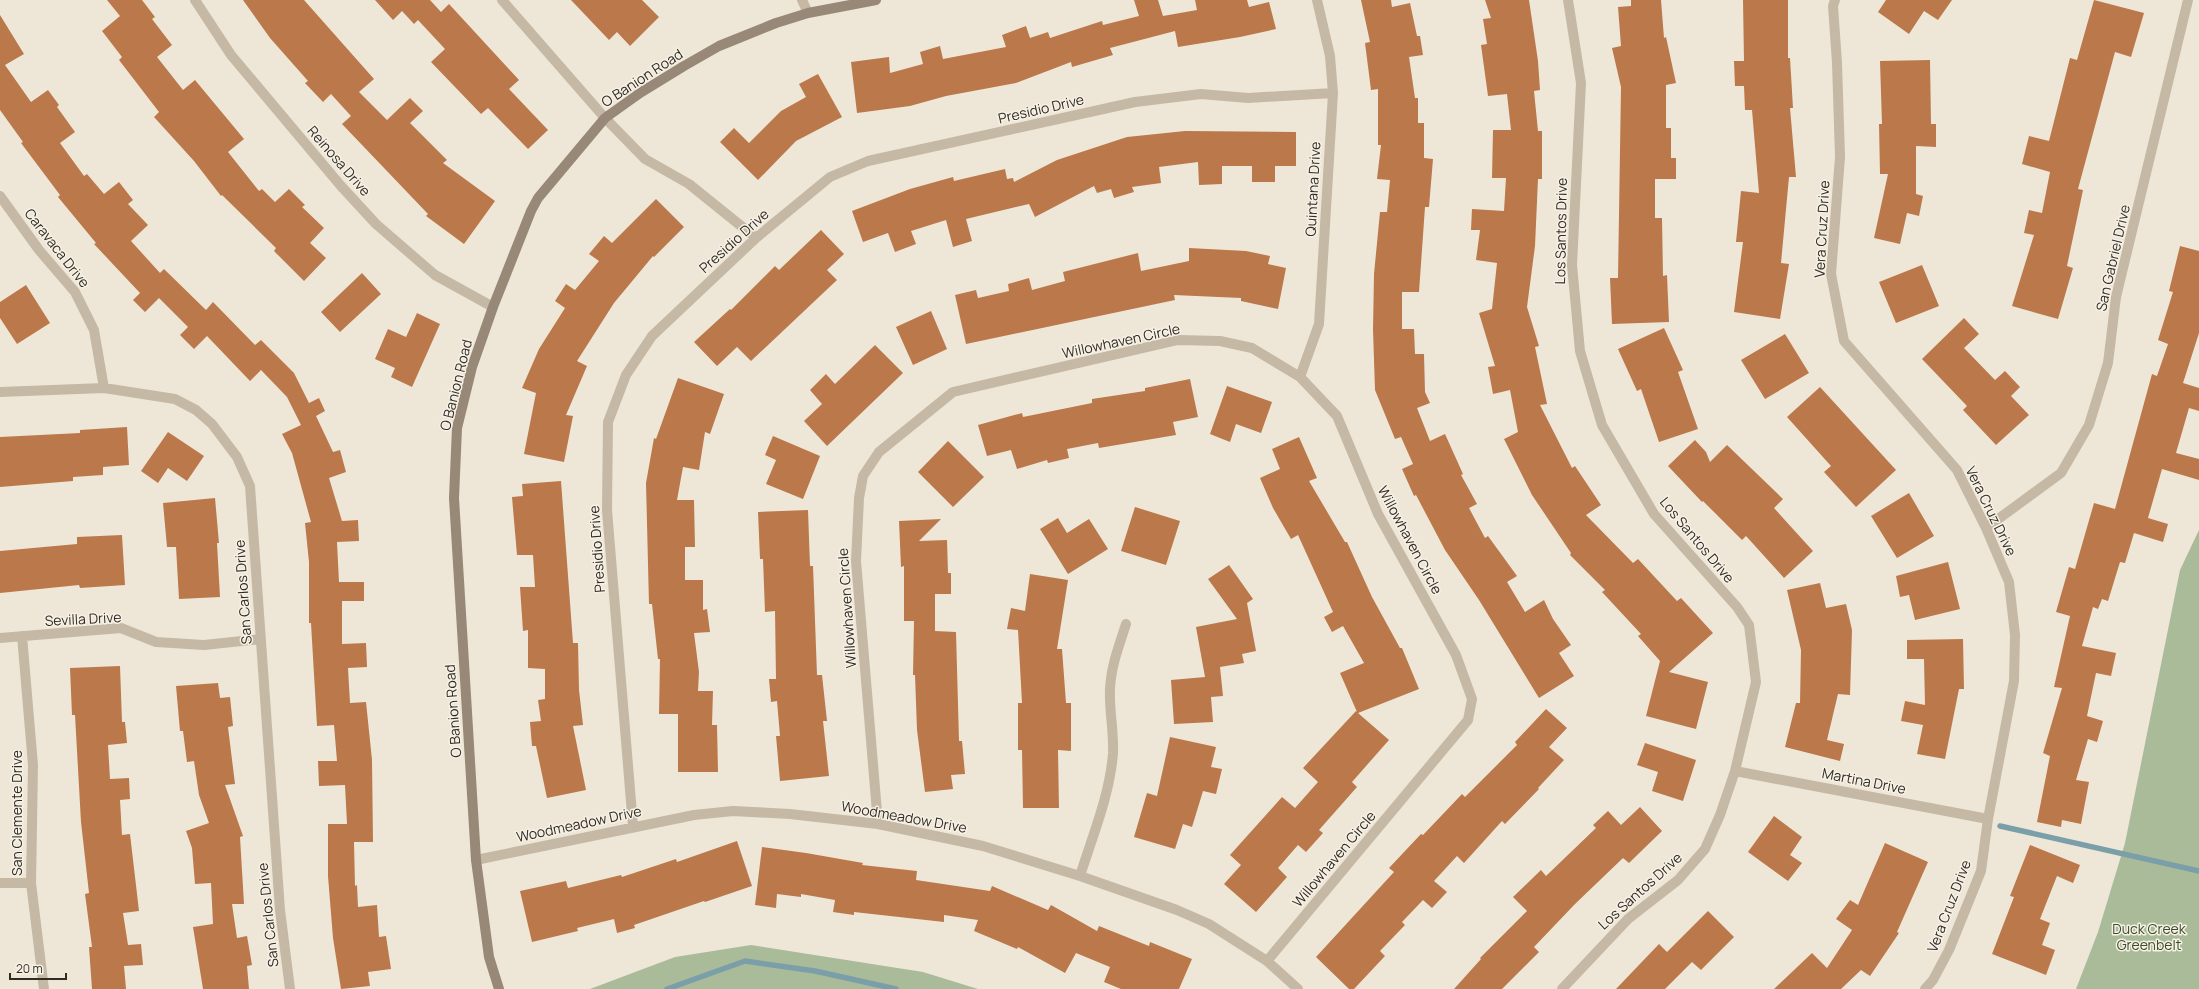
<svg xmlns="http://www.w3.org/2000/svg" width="2199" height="989" font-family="Manrope,sans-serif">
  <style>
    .green { fill: #aabb9a }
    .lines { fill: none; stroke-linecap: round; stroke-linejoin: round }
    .stream { stroke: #7a9fa8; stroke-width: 5.5 }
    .building { fill: #bb784a }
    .street { stroke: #c5b9a5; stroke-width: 10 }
    .secondary { stroke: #988877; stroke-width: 10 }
    .labels { text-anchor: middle; stroke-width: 3; stroke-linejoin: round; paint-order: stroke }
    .street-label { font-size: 14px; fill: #312b26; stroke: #f6f1e4 }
    .park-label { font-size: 14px; fill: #3b4d2c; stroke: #f6f1e4 }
  </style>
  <rect width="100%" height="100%" fill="#eee7d8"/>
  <path class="green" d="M 2199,530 L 2199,989 L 2076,989 L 2098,932 L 2125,843 L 2180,570 Z
    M 751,945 L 923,972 L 978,989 L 590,989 L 675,957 Z"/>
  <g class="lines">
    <path class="stream" d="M 2000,826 L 2199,871
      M 667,989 L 745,961 L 815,971 L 896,989"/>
  </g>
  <path class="building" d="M 107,0 L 142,0 L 155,17 L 152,19 L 172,45 L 157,57 L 183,90 L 195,80 L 244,139 L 228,152 L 259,191 L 262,189 L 275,202 L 289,189 L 305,205 L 302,207 L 324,228 L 310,243 L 326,258 L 304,281 L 274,251 L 276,248 L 222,195 L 221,196 L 194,161 L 154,117 L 159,112 L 119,60 L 122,57 L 102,31 L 120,16 Z
    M 243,0 L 304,0 L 374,79 L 359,92 L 387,120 L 410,98 L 423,111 L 410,123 L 447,160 L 443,163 L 495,201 L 464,244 L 426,216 L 428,214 L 342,124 L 351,116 L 331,94 L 323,102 L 305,83 L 308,81 L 270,38 Z
    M 375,0 L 430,0 L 441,12 L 449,4 L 519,80 L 509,89 L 548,130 L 528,149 L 488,108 L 481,114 L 431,62 L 445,49 L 418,20 L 414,24 L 402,11 L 393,20 Z
    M 571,0 L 642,0 L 659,17 L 630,46 L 617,32 L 609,40 Z
    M 1134,0 L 1158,0 L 1163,16 L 1197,10 L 1195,0 L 1247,0 L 1249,7 L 1269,2 L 1276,29 L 1240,37 L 1178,47 L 1175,31 L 1110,48 L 1113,55 L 1072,67 L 1071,62 L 1016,83 L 946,96 L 910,106 L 857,113 L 851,62 L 889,57 L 890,73 L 923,64 L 920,52 L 940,46 L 943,59 L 1006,47 L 1002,35 L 1026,26 L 1030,38 L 1048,32 L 1050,38 L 1102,21 L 1103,25 L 1139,16 Z
    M 1361,0 L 1391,0 L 1392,7 L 1410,3 L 1417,36 L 1420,36 L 1423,55 L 1409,57 L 1415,98 L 1418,98 L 1418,123 L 1424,123 L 1424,158 L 1433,159 L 1429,207 L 1425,207 L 1419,292 L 1402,292 L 1402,329 L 1414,329 L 1415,354 L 1424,354 L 1425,392 L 1430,403 L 1417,408 L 1430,441 L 1445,434 L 1463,474 L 1461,475 L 1477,504 L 1469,508 L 1485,538 L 1488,536 L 1517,576 L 1507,582 L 1525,612 L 1544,600 L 1553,619 L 1571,645 L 1559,653 L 1574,676 L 1539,698 L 1479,600 L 1445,550 L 1416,495 L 1414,496 L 1402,469 L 1413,464 L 1401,437 L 1395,439 L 1375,390 L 1373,330 L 1374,274 L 1380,212 L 1387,212 L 1390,180 L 1377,179 L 1381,145 L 1378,145 L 1378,89 L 1371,90 L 1365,43 L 1370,42 Z
    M 1485,0 L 1529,0 L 1538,61 L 1540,90 L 1534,91 L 1538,131 L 1542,131 L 1542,179 L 1538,179 L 1535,246 L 1527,307 L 1539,346 L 1535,347 L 1547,404 L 1540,405 L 1572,468 L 1575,466 L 1601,505 L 1586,515 L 1633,563 L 1638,559 L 1677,601 L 1681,598 L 1713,633 L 1669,672 L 1708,682 L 1696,729 L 1646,716 L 1660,661 L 1638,636 L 1641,634 L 1602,592 L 1605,590 L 1570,555 L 1571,553 L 1532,495 L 1504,439 L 1518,432 L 1510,390 L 1493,394 L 1488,367 L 1495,366 L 1479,313 L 1492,309 L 1497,263 L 1476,260 L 1480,230 L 1471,230 L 1472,209 L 1504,211 L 1506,178 L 1492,178 L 1493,130 L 1511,130 L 1507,94 L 1488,96 L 1481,45 L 1487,44 L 1483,19 L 1491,18 Z
    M 1631,0 L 1661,0 L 1664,38 L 1666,37 L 1676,83 L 1666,85 L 1666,128 L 1671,128 L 1671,158 L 1676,158 L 1676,179 L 1655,179 L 1655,218 L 1662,218 L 1663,276 L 1667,275 L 1669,322 L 1612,324 L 1610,278 L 1618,278 L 1621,87 L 1612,48 L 1621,46 L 1618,7 L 1631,6 Z
    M 1743,0 L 1788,0 L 1788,58 L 1790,58 L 1793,108 L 1790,108 L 1796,177 L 1789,177 L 1781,263 L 1789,264 L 1780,319 L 1734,312 L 1743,242 L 1736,242 L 1741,191 L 1759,193 L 1752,110 L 1745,110 L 1744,86 L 1735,86 L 1734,61 L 1744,61 Z
    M 1886,0 L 1952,0 L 1938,20 L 1924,11 L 1909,34 L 1878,12 Z
    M 2094,0 L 2144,13 L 2131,57 L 2115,52 L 2078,189 L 2083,190 L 2067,266 L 2073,268 L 2058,319 L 2012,306 L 2034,235 L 2024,233 L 2029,210 L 2042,213 L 2050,172 L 2022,164 L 2029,136 L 2049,141 L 2070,58 L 2077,60 Z
    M 0,15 L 24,54 L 5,65 L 31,102 L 48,90 L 59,105 L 57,107 L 75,132 L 60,143 L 84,176 L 87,174 L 104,194 L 119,182 L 133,200 L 128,204 L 148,225 L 131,241 L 160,273 L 164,269 L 206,310 L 213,302 L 255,345 L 261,340 L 294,373 L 309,403 L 319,398 L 325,411 L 316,416 L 333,452 L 340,450 L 346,472 L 329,478 L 342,521 L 358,520 L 359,541 L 337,542 L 339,582 L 364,582 L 364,601 L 342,601 L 342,644 L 366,643 L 367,667 L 348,668 L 350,703 L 366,702 L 372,760 L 373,842 L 354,842 L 355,886 L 357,885 L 358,907 L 377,905 L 379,937 L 386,936 L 391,969 L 368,972 L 370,986 L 341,989 L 333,938 L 328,876 L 328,824 L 347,824 L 345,785 L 319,786 L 318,761 L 337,761 L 334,725 L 317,726 L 311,623 L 309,623 L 309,562 L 305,523 L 311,522 L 292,453 L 282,434 L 301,425 L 287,397 L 261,370 L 250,381 L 207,336 L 194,349 L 180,335 L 188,327 L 159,298 L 145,312 L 133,300 L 140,293 L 94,244 L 96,243 L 58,197 L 60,195 L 21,143 L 23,142 L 0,110 Z
    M 1930,60 L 1931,124 L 1936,124 L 1936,147 L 1916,146 L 1916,194 L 1923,196 L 1919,216 L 1907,213 L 1900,244 L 1874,238 L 1888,174 L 1880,174 L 1879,124 L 1882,124 L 1880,61 Z
    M 818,74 L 842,117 L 796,141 L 758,180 L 720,142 L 734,128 L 749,143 L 781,111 L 806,97 L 799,84 Z
    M 1185,131 L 1296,132 L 1296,166 L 1275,166 L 1275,182 L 1252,182 L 1252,166 L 1222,166 L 1222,184 L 1199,185 L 1198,162 L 1159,167 L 1161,183 L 1132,187 L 1134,192 L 1114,198 L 1111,189 L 1097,193 L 1094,186 L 1035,217 L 1029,204 L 966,219 L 972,241 L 953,247 L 946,220 L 911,231 L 916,244 L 895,252 L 888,233 L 863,242 L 852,211 L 910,189 L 953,177 L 954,181 L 1005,169 L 1007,179 L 1013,178 L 1014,182 L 1057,160 L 1127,137 Z
    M 656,199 L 684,227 L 654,257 L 653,256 L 614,303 L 577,361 L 587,366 L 566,415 L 573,416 L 564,462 L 524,454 L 536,393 L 522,388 L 539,349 L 565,308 L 555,301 L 566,284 L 575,290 L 599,261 L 589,254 L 604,236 L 612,243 Z
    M 821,230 L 844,254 L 827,270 L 837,280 L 751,361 L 737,347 L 717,366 L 694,342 L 730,309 L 731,310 L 775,266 L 779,270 Z
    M 2180,246 L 2199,251 L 2199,333 L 2183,383 L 2199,388 L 2199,411 L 2189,408 L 2176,453 L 2199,459 L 2199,480 L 2162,469 L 2148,518 L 2168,524 L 2163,542 L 2134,533 L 2125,563 L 2120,562 L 2108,601 L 2102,599 L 2098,609 L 2093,607 L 2082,646 L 2116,653 L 2111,676 L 2096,673 L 2087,716 L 2103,721 L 2097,742 L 2088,739 L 2076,780 L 2089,782 L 2081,824 L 2062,820 L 2061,827 L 2037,822 L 2050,756 L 2043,753 L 2062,688 L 2054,687 L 2070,616 L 2056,612 L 2069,567 L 2075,569 L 2094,503 L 2115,509 L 2152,374 L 2157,376 L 2168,344 L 2158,340 L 2173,292 L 2169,291 Z
    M 1189,248 L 1246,251 L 1270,256 L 1268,264 L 1286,268 L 1278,309 L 1241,301 L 1241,298 L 1174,295 L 1175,300 L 966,344 L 955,295 L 976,290 L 978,298 L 1009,291 L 1008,284 L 1029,278 L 1032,290 L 1065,281 L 1063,272 L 1138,253 L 1141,271 L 1189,261 Z
    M 1922,265 L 1939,306 L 1896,323 L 1879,282 Z
    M 362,273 L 381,294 L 340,332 L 321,312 Z
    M 26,285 L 50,323 L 17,344 L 0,318 L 0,302 Z
    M 931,311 L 947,349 L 913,365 L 896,327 Z
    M 417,313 L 440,324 L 412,387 L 391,377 L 395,368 L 375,359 L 388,329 L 406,337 Z
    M 1964,318 L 1979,334 L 1964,348 L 1995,380 L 2005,371 L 2020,387 L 2011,396 L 2029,415 L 1996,445 L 1963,410 L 1967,406 L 1922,359 Z
    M 1664,328 L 1683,370 L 1678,372 L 1698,429 L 1659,442 L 1641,389 L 1637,391 L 1618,349 Z
    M 1785,334 L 1809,373 L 1765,399 L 1741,360 Z
    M 875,345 L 903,373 L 827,446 L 804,421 L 822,404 L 810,390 L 826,374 L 835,384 Z
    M 678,378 L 724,394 L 710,434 L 705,432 L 699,470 L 683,467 L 677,500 L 694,500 L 695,547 L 685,547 L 685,580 L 703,580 L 703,610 L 707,609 L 710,632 L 694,633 L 699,672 L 698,691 L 713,691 L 712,725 L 717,725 L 718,772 L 678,772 L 678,714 L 659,714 L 660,659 L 658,659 L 652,604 L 649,604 L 646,483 L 654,438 L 656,439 Z
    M 1190,379 L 1198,417 L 1173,422 L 1176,435 L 1099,448 L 1098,443 L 1067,449 L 1069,458 L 1048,463 L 1047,460 L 1017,469 L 1011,450 L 987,456 L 978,425 L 1022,413 L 1023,417 L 1092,403 L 1092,399 L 1145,391 L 1145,388 Z
    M 1227,386 L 1272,402 L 1261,433 L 1236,424 L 1230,442 L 1210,434 Z
    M 1820,387 L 1896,470 L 1856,507 L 1824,472 L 1831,466 L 1787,417 Z
    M 127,427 L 129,465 L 103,467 L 103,475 L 73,477 L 73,481 L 0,487 L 0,437 L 80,433 L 80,430 Z
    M 168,432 L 204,456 L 187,481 L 168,468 L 158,483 L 141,471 Z
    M 773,436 L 820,456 L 803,499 L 766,484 L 776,460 L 765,455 Z
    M 1299,437 L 1317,478 L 1309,481 L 1345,542 L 1347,542 L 1372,597 L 1400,648 L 1402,648 L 1419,689 L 1358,713 L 1389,740 L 1352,782 L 1357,787 L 1319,830 L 1323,833 L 1306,852 L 1298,845 L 1278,868 L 1287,877 L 1256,912 L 1224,884 L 1241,865 L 1230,855 L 1282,797 L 1295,808 L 1318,782 L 1303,768 L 1356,711 L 1357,712 L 1340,673 L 1364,663 L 1343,626 L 1332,632 L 1324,617 L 1333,612 L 1298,535 L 1291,539 L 1273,508 L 1260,478 L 1280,469 L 1272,449 Z
    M 1695,440 L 1706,452 L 1710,462 L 1727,445 L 1783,499 L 1774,508 L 1813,551 L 1784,578 L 1746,536 L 1742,540 L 1703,501 L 1702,502 L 1668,466 Z
    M 948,441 L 984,477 L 953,507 L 918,472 Z
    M 561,481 L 573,643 L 578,643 L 579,690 L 583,725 L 573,726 L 586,790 L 547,798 L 536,746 L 532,746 L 530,722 L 541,721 L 538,700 L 545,699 L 545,669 L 528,668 L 528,630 L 523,631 L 520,587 L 535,587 L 533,555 L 517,555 L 512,497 L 523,496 L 522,484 Z
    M 1909,493 L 1934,536 L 1897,558 L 1871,516 Z
    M 215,498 L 219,543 L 217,543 L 220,597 L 179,599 L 176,547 L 167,547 L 163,503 Z
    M 1135,507 L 1180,521 L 1166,565 L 1121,551 Z
    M 808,510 L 810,566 L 813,566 L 817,675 L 822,675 L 827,721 L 823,721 L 829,776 L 780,781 L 776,736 L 780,736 L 777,701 L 771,702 L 769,679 L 776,679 L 775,611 L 765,612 L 763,559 L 760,559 L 758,512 Z
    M 1058,518 L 1067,533 L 1089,519 L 1108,549 L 1068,574 L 1040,529 Z
    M 941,519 L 919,541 L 947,540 L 948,573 L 951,573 L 951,594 L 935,594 L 935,631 L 956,632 L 959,741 L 962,741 L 965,774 L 951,775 L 953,789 L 925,792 L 917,730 L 915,675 L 913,675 L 914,621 L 904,621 L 904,566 L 901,567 L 899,521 Z
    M 122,535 L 125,585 L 80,588 L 79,585 L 0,593 L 0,551 L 77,544 L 77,537 Z
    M 1948,562 L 1960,609 L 1915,620 L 1909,595 L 1900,597 L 1896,576 Z
    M 1229,565 L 1253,599 L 1247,603 L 1256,651 L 1242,654 L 1244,663 L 1220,667 L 1223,696 L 1211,697 L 1213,722 L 1174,724 L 1171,680 L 1205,677 L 1196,627 L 1237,619 L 1208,579 Z
    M 1030,574 L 1068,580 L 1057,649 L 1062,649 L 1066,703 L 1071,703 L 1071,751 L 1058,750 L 1059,808 L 1023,808 L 1022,750 L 1018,750 L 1018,703 L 1022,703 L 1018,630 L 1007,629 L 1011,608 L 1025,611 Z
    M 1820,583 L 1826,608 L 1846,604 L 1852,630 L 1850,695 L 1838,694 L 1827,740 L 1844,744 L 1840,761 L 1785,747 L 1796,703 L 1800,703 L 1801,650 L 1787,590 Z
    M 1963,639 L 1964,689 L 1959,689 L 1945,759 L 1917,754 L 1923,725 L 1901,721 L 1905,701 L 1925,705 L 1924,659 L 1907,659 L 1907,640 Z
    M 120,666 L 122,722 L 125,722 L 127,743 L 108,745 L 110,779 L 129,778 L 130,799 L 120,800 L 122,835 L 130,834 L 139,911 L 123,913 L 128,945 L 141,944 L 143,965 L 124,966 L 126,989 L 92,989 L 89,947 L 92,947 L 85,894 L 89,893 L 81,822 L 75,715 L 72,715 L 70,668 Z
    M 218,683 L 220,698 L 230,697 L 233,726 L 228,727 L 235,784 L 225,785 L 243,836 L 240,837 L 244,904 L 232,904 L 237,938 L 247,936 L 252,965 L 247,966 L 249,989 L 203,989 L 193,927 L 213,924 L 211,883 L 195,884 L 192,848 L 186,831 L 209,823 L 199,795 L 194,761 L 187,762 L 183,731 L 180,731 L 176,686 Z
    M 1546,709 L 1567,728 L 1549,747 L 1564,760 L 1538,788 L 1539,789 L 1505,824 L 1502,821 L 1464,863 L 1457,856 L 1434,881 L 1447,892 L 1432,908 L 1423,900 L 1402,922 L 1405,925 L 1380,951 L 1385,956 L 1354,989 L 1349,989 L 1316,957 L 1394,872 L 1389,868 L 1421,834 L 1423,835 L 1462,794 L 1465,797 L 1517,745 L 1515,742 Z
    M 1170,737 L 1216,747 L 1211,767 L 1222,769 L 1216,794 L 1203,791 L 1192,827 L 1183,824 L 1175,849 L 1134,837 L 1147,793 L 1157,796 Z
    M 1645,743 L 1696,760 L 1683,801 L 1652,791 L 1658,772 L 1637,765 Z
    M 1640,807 L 1662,831 L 1629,863 L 1623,858 L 1575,904 L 1534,947 L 1539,952 L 1502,989 L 1454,989 L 1481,959 L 1480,958 L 1527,911 L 1513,897 L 1541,870 L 1546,876 L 1596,828 L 1593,825 L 1608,811 L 1621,825 Z
    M 1774,816 L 1802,837 L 1790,855 L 1802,863 L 1788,881 L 1748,852 Z
    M 737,841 L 752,886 L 705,902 L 704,901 L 634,925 L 635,928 L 617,933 L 614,919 L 577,928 L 578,931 L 532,942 L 520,891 L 566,881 L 568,888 L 621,875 L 622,877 L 676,859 L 677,862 Z
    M 1885,843 L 1928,862 L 1897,932 L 1899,933 L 1870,976 L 1861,970 L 1841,989 L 1774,989 L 1812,953 L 1827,968 L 1852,930 L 1836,919 L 1850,900 L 1858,905 Z
    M 2030,845 L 2080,865 L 2073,883 L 2057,876 L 2040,919 L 2050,923 L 2042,945 L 2055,950 L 2046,975 L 1992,954 L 2014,897 L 2010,896 Z
    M 762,847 L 806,853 L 863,863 L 862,865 L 917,871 L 916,880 L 990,891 L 992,886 L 1048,910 L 1051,905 L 1097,931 L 1099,926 L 1149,946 L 1150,942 L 1192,959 L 1179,989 L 1121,989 L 1104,982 L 1110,967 L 1076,953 L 1065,973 L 1018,947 L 1017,949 L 974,931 L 978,920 L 944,915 L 944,922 L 854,912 L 854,915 L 833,912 L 835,900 L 801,894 L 801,897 L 777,894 L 776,908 L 755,905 Z
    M 1708,911 L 1734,937 L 1701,970 L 1692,962 L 1665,989 L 1616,989 L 1659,944 L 1667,952 Z"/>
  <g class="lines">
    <path class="street" d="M 195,0 L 231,55 L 341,186 L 376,224 L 435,275 L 493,307
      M 502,0 L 605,118 L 645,159 L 689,184 L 756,238
      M 802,0 L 808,13
      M 1835,0 L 1833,6 L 1837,63 L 1840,157 L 1831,274 L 1844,341 L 1957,470 L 1986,528 L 2009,582 L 2015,635 L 2014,681 L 1988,819 L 1981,871 L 1949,950 L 1933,980 L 1925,989
      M 0,196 L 39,250 L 75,292 L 94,330 L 104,388
      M 1300,377 L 1319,324 L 1333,93 L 1330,56 L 1317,0
      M 0,392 L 104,388 L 175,399 L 196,410 L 212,424 L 237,457 L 250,486 L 280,910 L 290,989
      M 1986,528 L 2061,473 L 2089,425 L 2108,363 L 2116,297 L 2188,0
      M 22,636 L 33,765 L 31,883 L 44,989
      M 0,638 L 121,628 L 156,642 L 204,645 L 260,639
      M 1735,771 L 1988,819
      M 878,824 L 856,561 L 859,498 L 863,476 L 879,452 L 953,392 L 1178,340 L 1220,341 L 1252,348 L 1300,377 L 1337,416 L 1378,514 L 1456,655 L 1472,699 L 1468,720 L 1267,961
      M 633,826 L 607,510 L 608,422 L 626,375 L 652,336 L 756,238 L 830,177 L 868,161 L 1135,102 L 1201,94 L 1248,98 L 1333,93
      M 476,860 L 694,815 L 733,811 L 790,814 L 878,824 L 983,846 L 1080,876 L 1177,910 L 1209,924 L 1267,961 L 1298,989
      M 1080,876 C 1092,837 1110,795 1113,753 C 1114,731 1109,710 1110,689 C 1111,666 1119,646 1126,624
      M 0,883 L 31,883
      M 1562,989 L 1628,919 L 1678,880 L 1705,849 L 1720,815 L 1735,771 L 1756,682 L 1749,625 L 1737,607 L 1654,514 L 1602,425 L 1580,351 L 1572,265 L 1581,83 L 1568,0"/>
    <path class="secondary" d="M 499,989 L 489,957 L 476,860 L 454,498 L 457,428 L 472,367 L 493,307 L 531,211 L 538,198 L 605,118 L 640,93 L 684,66 L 719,46 L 776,23 L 808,13 L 876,0"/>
  </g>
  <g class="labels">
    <g class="street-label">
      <text transform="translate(642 78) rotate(-33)" y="5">O Banion Road</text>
      <text transform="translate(1041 109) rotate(-13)" y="5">Presidio Drive</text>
      <text transform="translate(339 161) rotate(49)" y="5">Reinosa Drive</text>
      <text transform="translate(1313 189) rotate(-87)" y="5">Quintana Drive</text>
      <text transform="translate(1822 229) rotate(-87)" y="5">Vera Cruz Drive</text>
      <text transform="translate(1561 231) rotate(-89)" y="5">Los Santos Drive</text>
      <text transform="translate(734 241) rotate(-42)" y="5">Presidio Drive</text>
      <text transform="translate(57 248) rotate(52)" y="5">Caravaca Drive</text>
      <text transform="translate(2113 258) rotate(-77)" y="5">San Gabriel Drive</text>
      <text transform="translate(1121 341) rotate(-12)" y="5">Willowhaven Circle</text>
      <text transform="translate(456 385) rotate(-76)" y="5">O Banion Road</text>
      <text transform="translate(1991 511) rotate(64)" y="5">Vera Cruz Drive</text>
      <text transform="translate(1410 540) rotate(62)" y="5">Willowhaven Circle</text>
      <text transform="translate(1697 540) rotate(50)" y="5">Los Santos Drive</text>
      <text transform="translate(597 549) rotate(-94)" y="5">Presidio Drive</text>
      <text transform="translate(243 592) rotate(-94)" y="5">San Carlos Drive</text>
      <text transform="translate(847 608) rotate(-94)" y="5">Willowhaven Circle</text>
      <text transform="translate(83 619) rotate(-3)" y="5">Sevilla Drive</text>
      <text transform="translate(453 711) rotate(-94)" y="5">O Banion Road</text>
      <text transform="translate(1864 781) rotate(11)" y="5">Martina Drive</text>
      <text transform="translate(17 813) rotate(-90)" y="5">San Clemente Drive</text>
      <text transform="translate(904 817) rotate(10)" y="5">Woodmeadow Drive</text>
      <text transform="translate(579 824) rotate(-12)" y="5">Woodmeadow Drive</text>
      <text transform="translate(1334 859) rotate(-50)" y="5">Willowhaven Circle</text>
      <text transform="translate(1640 891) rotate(-42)" y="5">Los Santos Drive</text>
      <text transform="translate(1949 906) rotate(-69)" y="5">Vera Cruz Drive</text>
      <text transform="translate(268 915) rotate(-96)" y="5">San Carlos Drive</text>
    </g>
    <g class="park-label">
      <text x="2149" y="934">Duck Creek<tspan x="2149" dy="16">Greenbelt</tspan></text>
    </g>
  </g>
  <path d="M10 973v6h56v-6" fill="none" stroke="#312b26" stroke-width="2"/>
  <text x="16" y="973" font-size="12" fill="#312b26" stroke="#f6f1e4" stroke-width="3" paint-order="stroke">20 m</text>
</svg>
